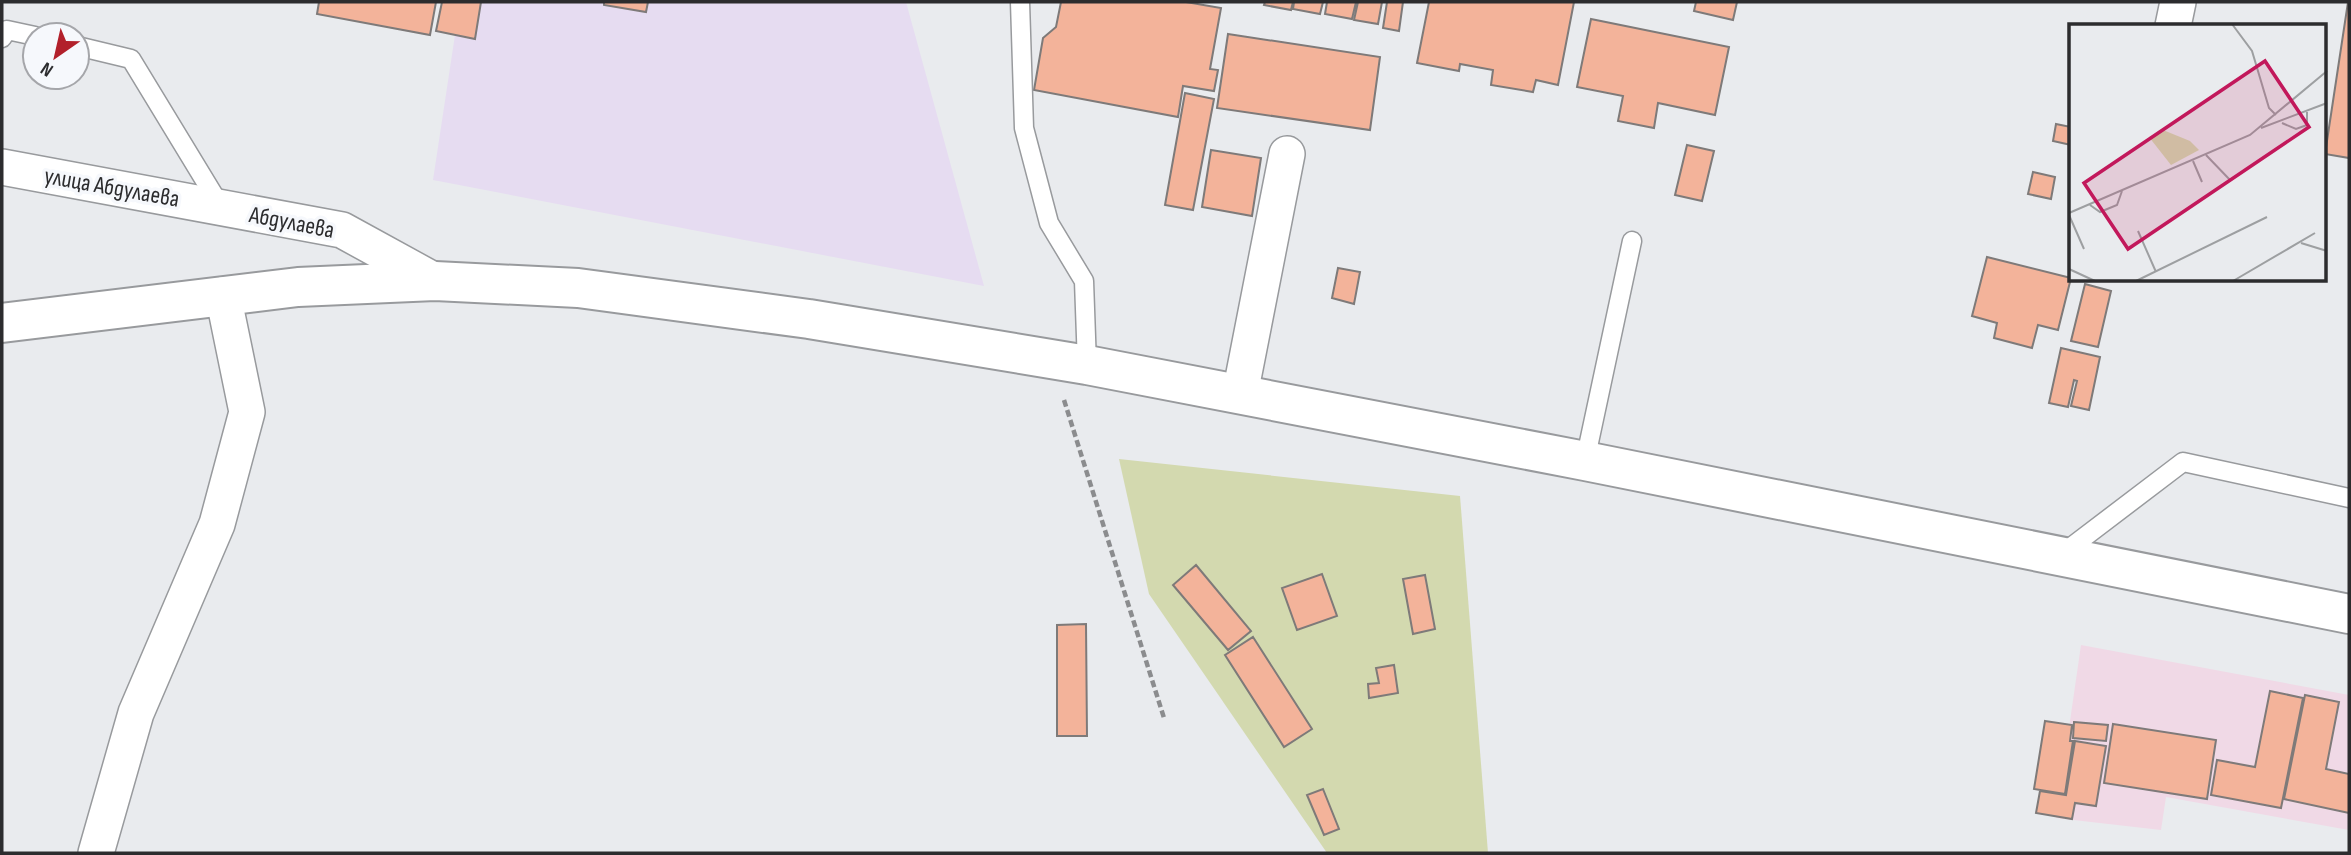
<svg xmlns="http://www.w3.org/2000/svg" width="2351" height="855" font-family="'Sofia Sans Condensed',sans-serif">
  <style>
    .commercial { fill: #f0d9e6 }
    .industrial { fill: #e6dcf1 }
    .green { fill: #d3d9af }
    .building { fill: #f3b39a; stroke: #7e7a79; stroke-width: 2 }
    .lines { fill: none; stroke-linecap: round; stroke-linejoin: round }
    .lane-casing { stroke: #989a9d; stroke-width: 21 }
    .street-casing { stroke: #989a9d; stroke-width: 38 }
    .highway-casing { stroke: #989a9d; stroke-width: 42 }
    .path { stroke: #8b8c8e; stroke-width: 4.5; stroke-dasharray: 7 3.5; stroke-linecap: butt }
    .lane { stroke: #fff; stroke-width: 18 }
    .street { stroke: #fff; stroke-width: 35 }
    .highway { stroke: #fff; stroke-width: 38 }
    .labels { text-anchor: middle; stroke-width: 7; stroke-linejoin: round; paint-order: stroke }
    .street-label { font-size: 24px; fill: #2c2c2e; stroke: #f6f8fc }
    .inset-road { fill: none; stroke: #9d9fa1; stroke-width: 2 }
    .view { fill: #c2185b; fill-opacity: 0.15; stroke: #c2185b; stroke-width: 3.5 }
    .inset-edge { fill: none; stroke: #2c2c2e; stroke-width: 3.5 }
  </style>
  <rect width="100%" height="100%" fill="#e9ebee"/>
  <path class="commercial" d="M 2081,645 L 2349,695 L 2349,830 L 2166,797 L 2161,830 L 2056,818 Z"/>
  <path class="industrial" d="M 460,2 L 906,2 L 984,286 L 433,180 Z"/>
  <path class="green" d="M 1119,459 L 1460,496 L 1488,853 L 1327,853 L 1149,594 Z"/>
  <path class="building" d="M 319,2 L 436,2 L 430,35 L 317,14 Z
    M 442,2 L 481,2 L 475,39 L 436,31 Z
    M 604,2 L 648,2 L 646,12 L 604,5 Z
    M 1061,2 L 1186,2 L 1221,8 L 1210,69 L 1218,70 L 1214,91 L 1183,86 L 1178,117 L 1034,90 L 1043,38 L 1056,27 Z
    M 1265,2 L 1293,2 L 1291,10 L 1264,5 Z
    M 1294,2 L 1323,2 L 1320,14 L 1293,9 Z
    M 1327,2 L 1356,2 L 1352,19 L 1325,14 Z
    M 1358,2 L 1382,2 L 1378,24 L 1354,20 Z
    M 1387,2 L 1403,2 L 1399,31 L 1383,28 Z
    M 1429,2 L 1574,2 L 1558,85 L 1536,80 L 1533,92 L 1491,85 L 1493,70 L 1460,64 L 1459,71 L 1417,63 Z
    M 1696,2 L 1737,2 L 1733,20 L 1694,11 Z
    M 2348,2 L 2349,2 L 2349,158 L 2325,154 Z
    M 1591,19 L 1729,47 L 1715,115 L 1658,103 L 1654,128 L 1618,121 L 1623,96 L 1577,87 Z
    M 1228,34 L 1380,57 L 1370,130 L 1217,108 Z
    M 1185,93 L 1214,99 L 1193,210 L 1165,205 Z
    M 2056,124 L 2071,127 L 2071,145 L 2053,141 Z
    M 1687,145 L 1714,151 L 1702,201 L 1675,195 Z
    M 1211,150 L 1261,158 L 1252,216 L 1202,207 Z
    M 2033,172 L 2055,177 L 2051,199 L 2028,194 Z
    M 1987,257 L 2071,278 L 2058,330 L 2038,325 L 2032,348 L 1994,338 L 1997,323 L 1972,316 Z
    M 1338,268 L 1360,272 L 1354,304 L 1332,298 Z
    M 2085,284 L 2111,291 L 2098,347 L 2071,341 Z
    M 2061,348 L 2100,357 L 2089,410 L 2071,406 L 2077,381 L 2074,380 L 2068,407 L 2049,403 Z
    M 1196,565 L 1251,631 L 1228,650 L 1173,585 Z
    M 1322,574 L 1337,616 L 1297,630 L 1282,588 Z
    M 1425,575 L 1435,629 L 1413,634 L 1403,579 Z
    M 1086,624 L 1087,736 L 1057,736 L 1057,625 Z
    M 1253,637 L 1312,729 L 1284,747 L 1225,655 Z
    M 1394,665 L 1398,693 L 1369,698 L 1368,684 L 1379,683 L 1376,668 Z
    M 2270,691 L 2303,698 L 2281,808 L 2211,795 L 2217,760 L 2255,767 Z
    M 2305,695 L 2339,702 L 2326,769 L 2349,774 L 2349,813 L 2284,799 Z
    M 2045,721 L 2072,725 L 2070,741 L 2073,741 L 2065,794 L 2034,789 Z
    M 2074,722 L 2108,725 L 2106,741 L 2073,738 Z
    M 2113,724 L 2216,740 L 2207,799 L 2104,783 Z
    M 2075,741 L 2106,746 L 2096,806 L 2075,803 L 2072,819 L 2036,813 L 2040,791 L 2066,795 Z
    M 1323,789 L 1339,829 L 1324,835 L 1307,795 Z"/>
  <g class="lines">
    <g class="lane-casing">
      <path id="lane" d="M 1020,2 L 1024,128 L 1049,223 L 1084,281 L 1087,365
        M 2,38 L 7,30 L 35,36
        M 77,46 L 131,59 L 221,207
        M 1585,461 L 1632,241
        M 2062,554 L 2183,462 L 2349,498"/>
    </g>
    <g class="street-casing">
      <path id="street" d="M 2173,26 L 2178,2
        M 2,167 L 342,230 L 435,281
        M 1240,394 L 1287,154
        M 96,853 L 136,713 L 217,524 L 247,412 L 223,295"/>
    </g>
    <g class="highway-casing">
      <path id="highway" d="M 2,323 L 298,287 L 435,281 L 578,288 L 809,319 L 1087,365 L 1585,461 L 2349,614"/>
    </g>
    <path class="path" d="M 1064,400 L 1164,718"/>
    <use href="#lane" class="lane"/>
    <use href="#street" class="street"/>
    <use href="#highway" class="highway"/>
  </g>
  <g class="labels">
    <g class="street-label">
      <text transform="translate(112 187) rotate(10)" y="8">улица Абдулаева</text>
      <text transform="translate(292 222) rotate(11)" y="8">Абдулаева</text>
    </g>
  </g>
  <g transform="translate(2069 24)">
    <rect width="257" height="257" fill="#e9ebee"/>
    <path d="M 94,106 L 121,117 L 130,126 L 102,141 L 80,113 Z" fill="#d3d9af"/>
    <path class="inset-road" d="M 163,0 L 183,27 L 200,84 L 207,91M 213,99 L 227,105 L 238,101 L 238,88M 192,104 L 258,79M 137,131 L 162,157M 124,137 L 133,158M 21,181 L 31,188 L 48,181 L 53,167M 0,189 L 181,111 L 258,47M 0,191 L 15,225M 69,207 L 87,248M 232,219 L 258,227M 0,245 L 26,257M 67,257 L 198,193M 164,257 L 246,209"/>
    <path class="view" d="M 196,37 L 240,103 L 59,225 L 15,159 Z"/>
    <rect width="257" height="257" class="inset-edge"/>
  </g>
  <rect width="2351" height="855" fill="none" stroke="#2c2c2e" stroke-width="7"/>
  <g transform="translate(56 56) rotate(214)"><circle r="33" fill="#f6f8fc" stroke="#a5a6aa" stroke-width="2"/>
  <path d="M0-5L12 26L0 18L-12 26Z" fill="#b2202b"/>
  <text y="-10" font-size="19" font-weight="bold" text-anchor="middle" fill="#2c2c2e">N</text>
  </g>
</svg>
